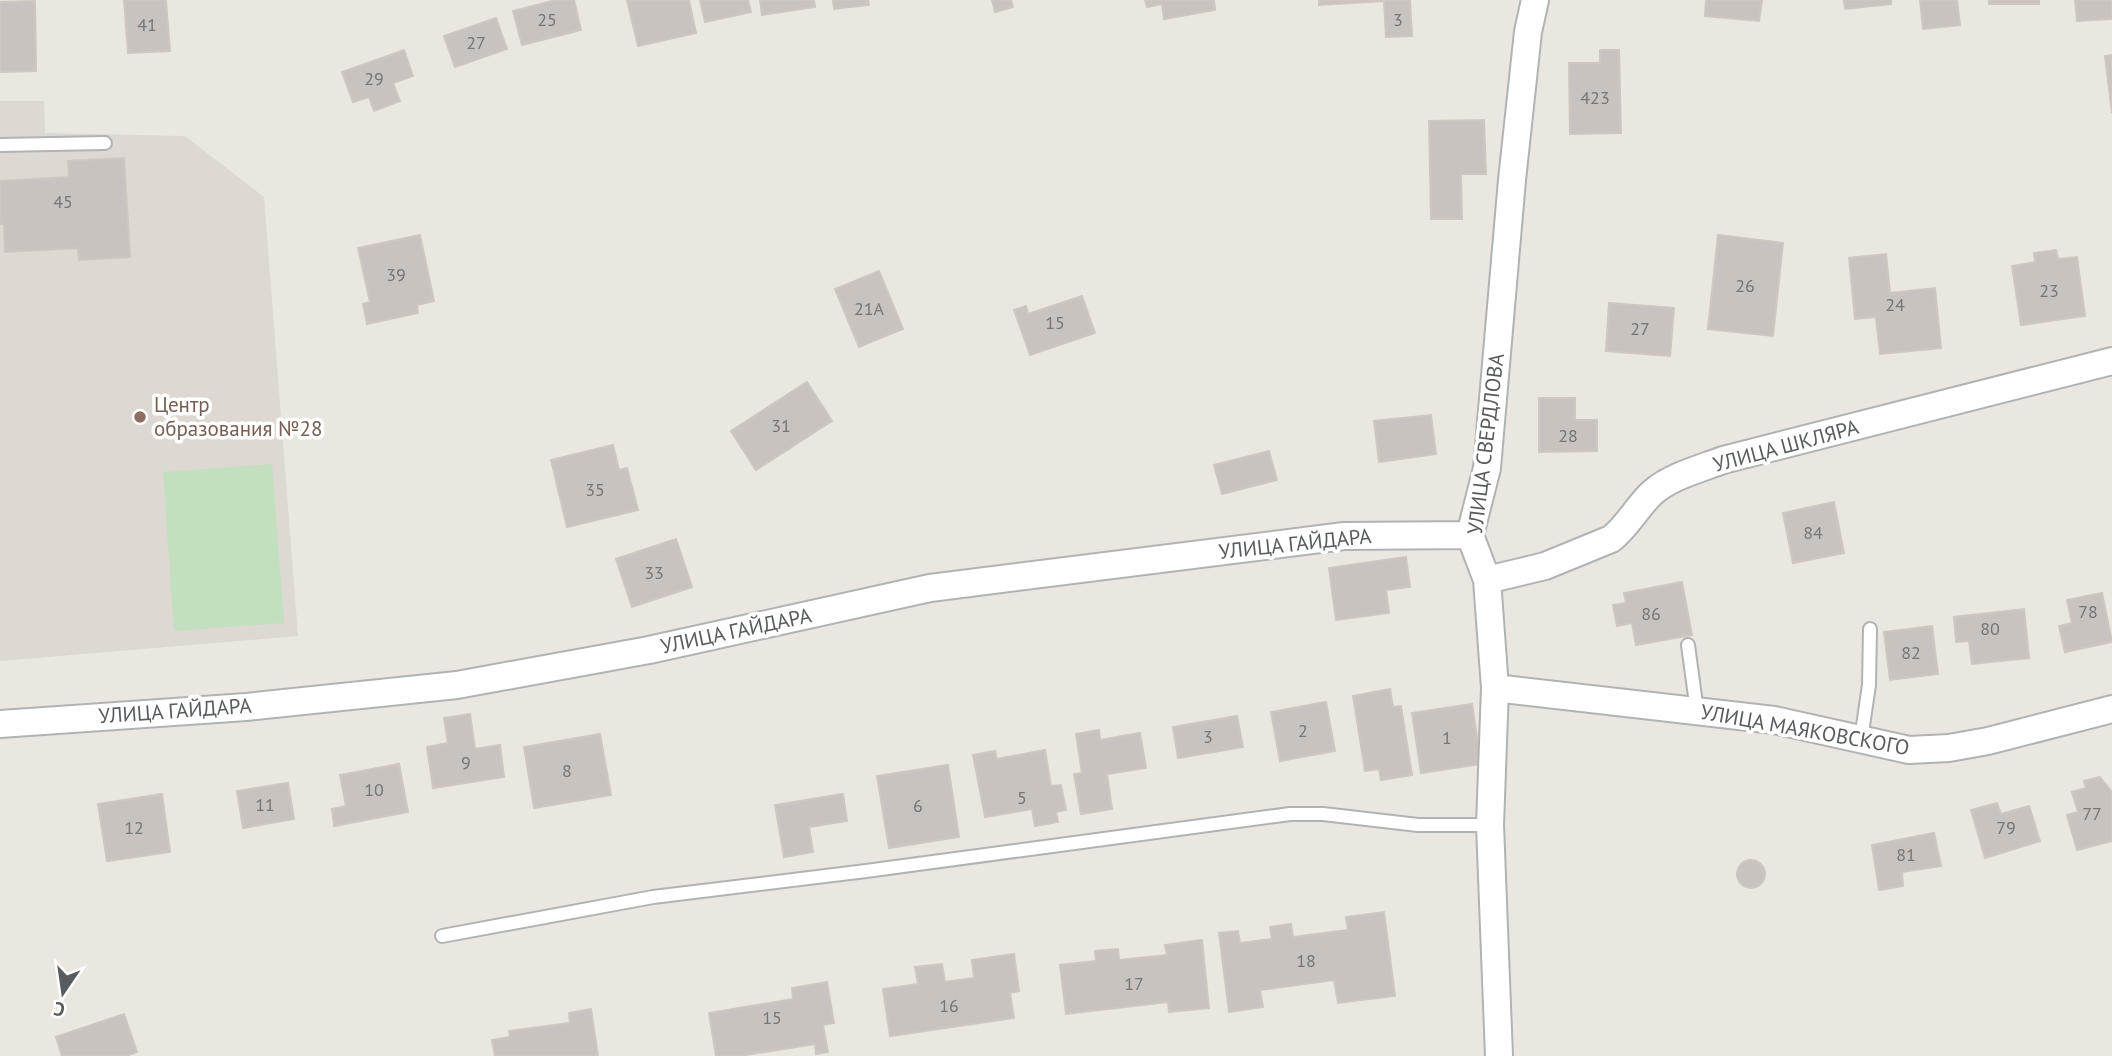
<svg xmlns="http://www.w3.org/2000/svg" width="2112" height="1056" font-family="'PT Sans',sans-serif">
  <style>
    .education { fill: #ddd8d1 }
    .green { fill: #c2e0be }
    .building { fill: #c8c3be; stroke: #cec7bf; stroke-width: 2 }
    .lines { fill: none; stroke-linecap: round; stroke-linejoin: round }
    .lane-casing { stroke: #b0b3b6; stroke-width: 16 }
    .street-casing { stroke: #b0b3b6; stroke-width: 30 }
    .lane { stroke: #fff; stroke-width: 12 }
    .street { stroke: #fff; stroke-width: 26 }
    .education-dot { fill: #8d6e63; stroke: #fff; stroke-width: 2.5 }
    .labels { text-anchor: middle; stroke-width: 7; stroke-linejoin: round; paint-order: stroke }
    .number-label { font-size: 18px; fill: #757677 }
    .education-label { font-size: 21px; fill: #785e54; stroke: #fff; text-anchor: start }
    .street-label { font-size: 21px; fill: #595c5f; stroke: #fff }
  </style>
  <rect width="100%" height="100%" fill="#eae7e0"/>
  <path class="education" d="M 0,101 L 44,101 L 45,133 L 185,136 L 264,197 L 298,636 L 0,661 Z"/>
  <path class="green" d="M 272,464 L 284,623 L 174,631 L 163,472 Z"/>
  <path class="building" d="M 124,0 L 166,0 L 170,51 L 128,53 Z
    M 556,0 L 574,0 L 581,30 L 522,45 L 513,11 Z
    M 627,0 L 689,0 L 696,33 L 638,46 Z
    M 700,0 L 748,0 L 751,12 L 705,22 Z
    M 760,0 L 814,0 L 815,7 L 762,15 Z
    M 833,0 L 868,0 L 869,5 L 834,9 Z
    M 992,0 L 1011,0 L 1013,7 L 995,12 Z
    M 1145,0 L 1214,0 L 1215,10 L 1164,19 L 1162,4 L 1147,7 Z
    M 1319,0 L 1410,0 L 1412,36 L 1386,37 L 1384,1 L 1319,5 Z
    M 1706,0 L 1762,0 L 1759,21 L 1705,16 Z
    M 1844,0 L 1891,0 L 1891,4 L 1845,9 Z
    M 1920,0 L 1957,0 L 1960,25 L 1923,29 Z
    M 1989,0 L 2039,0 L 2039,4 L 1989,4 Z
    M 2075,0 L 2112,0 L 2112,19 L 2077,21 Z
    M 35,1 L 36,71 L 0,72 L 0,2 Z
    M 496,18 L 507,49 L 455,67 L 444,36 Z
    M 404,50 L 413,76 L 393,83 L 400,101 L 374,111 L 369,97 L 353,102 L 342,72 Z
    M 1600,50 L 1619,50 L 1621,133 L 1570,134 L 1569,63 L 1600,63 Z
    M 2112,55 L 2112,113 L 2105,56 Z
    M 1484,120 L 1486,174 L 1461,174 L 1462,219 L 1431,219 L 1429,121 Z
    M 124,158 L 130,257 L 79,260 L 78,248 L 5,252 L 4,224 L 0,224 L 0,181 L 69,177 L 68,161 Z
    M 420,235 L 434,301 L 417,305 L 418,313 L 367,324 L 363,304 L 370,302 L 358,248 Z
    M 1718,235 L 1783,243 L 1773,336 L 1708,329 Z
    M 2056,250 L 2058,259 L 2077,257 L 2085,316 L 2021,325 L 2012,266 L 2035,262 L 2034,253 Z
    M 1886,254 L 1890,293 L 1935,288 L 1941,348 L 1880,354 L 1876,317 L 1855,319 L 1849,258 Z
    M 879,271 L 903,329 L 859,347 L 835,289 Z
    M 1082,296 L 1095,333 L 1030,355 L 1014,310 L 1026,306 L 1028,314 Z
    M 1609,303 L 1674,308 L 1670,356 L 1606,351 Z
    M 807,382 L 832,421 L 756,470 L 731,431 Z
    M 1539,398 L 1575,398 L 1575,420 L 1597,420 L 1597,451 L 1539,452 Z
    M 1431,415 L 1436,454 L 1379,462 L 1374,421 Z
    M 613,445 L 619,470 L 627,468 L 638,510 L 567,527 L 551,460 Z
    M 1269,451 L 1277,480 L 1222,494 L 1214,465 Z
    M 1834,502 L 1844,553 L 1793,563 L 1783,513 Z
    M 676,539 L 692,587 L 632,607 L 616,559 Z
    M 1406,557 L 1410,587 L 1386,590 L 1389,613 L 1336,620 L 1329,568 Z
    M 1682,582 L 1692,635 L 1636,645 L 1632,623 L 1617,626 L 1613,605 L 1626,603 L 1624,593 Z
    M 2102,593 L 2112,642 L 2065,652 L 2059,626 L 2072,623 L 2067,600 Z
    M 2024,609 L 2029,658 L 1972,664 L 1969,641 L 1956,642 L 1954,617 Z
    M 1932,626 L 1938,674 L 1890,680 L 1884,632 Z
    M 1390,689 L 1393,707 L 1401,706 L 1412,775 L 1381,780 L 1379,769 L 1365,771 L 1353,696 Z
    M 1326,702 L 1335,751 L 1280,761 L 1271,712 Z
    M 1472,704 L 1481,764 L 1421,773 L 1412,713 Z
    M 470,714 L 475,749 L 500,745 L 504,777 L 433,788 L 427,747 L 448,743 L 444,718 Z
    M 1237,716 L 1243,747 L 1178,758 L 1173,727 Z
    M 1099,730 L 1100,740 L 1140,733 L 1146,768 L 1107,774 L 1112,809 L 1081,814 L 1074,774 L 1082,773 L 1076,734 Z
    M 600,734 L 611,795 L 534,808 L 524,747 Z
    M 1045,750 L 1051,786 L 1061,785 L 1066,810 L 1056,812 L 1058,822 L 1035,826 L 1032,809 L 985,817 L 973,755 L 995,751 L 997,759 Z
    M 399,764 L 408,812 L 334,826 L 332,809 L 346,806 L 340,775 Z
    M 948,765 L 959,837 L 889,848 L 877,776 Z
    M 2100,777 L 2112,792 L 2112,841 L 2077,850 L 2067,815 L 2078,812 L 2072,792 L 2086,788 L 2084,781 Z
    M 288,783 L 294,819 L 243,828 L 237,791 Z
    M 162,794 L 170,852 L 107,861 L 98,804 Z
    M 843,794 L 847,821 L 809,827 L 813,852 L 784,857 L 775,805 Z
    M 1997,803 L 2001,814 L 2029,806 L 2040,841 L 1985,858 L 1971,810 Z
    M 1934,833 L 1941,866 L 1902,872 L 1903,886 L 1879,890 L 1872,845 Z
    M1737 874a14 14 0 1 1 28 0a14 14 0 1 1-28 0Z
    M 1384,912 L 1395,996 L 1338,1003 L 1334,980 L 1260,990 L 1263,1007 L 1229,1012 L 1219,933 L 1238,931 L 1240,943 L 1272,939 L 1270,927 L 1291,924 L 1293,937 L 1348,930 L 1346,917 Z
    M 1202,940 L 1209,1008 L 1169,1012 L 1168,1002 L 1066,1014 L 1060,965 L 1096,961 L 1095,951 L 1118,949 L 1119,960 L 1167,955 L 1165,945 Z
    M 1014,954 L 1019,991 L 1010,993 L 1014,1018 L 890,1036 L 883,989 L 918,984 L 915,967 L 942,964 L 945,982 L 974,978 L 972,960 Z
    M 827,982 L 834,1023 L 823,1025 L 828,1052 L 816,1054 L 815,1044 L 739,1056 L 716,1056 L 709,1013 L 793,999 L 792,988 Z
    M 591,1009 L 598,1056 L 495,1056 L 492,1040 L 510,1037 L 509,1031 L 570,1023 L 569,1013 Z
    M 124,1014 L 137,1052 L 126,1056 L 62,1056 L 56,1037 Z"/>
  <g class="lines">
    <g class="lane-casing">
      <path id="lane" d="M 0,145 L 105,143
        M 1688,645 L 1697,711
        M 1861,739 L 1869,685 L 1870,629
        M 442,936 L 653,897 L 866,871 L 1290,814 L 1323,814 L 1418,825 L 1490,825"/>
    </g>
    <g class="street-casing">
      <path id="street" d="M 1487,580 L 1545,566 L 1611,539 C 1627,527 1637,507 1652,493 C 1671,476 1700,469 1723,460 L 2112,361
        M 1495,688 L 1774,720 L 1909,750 L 1949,748 L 1988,741 L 2112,709
        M 0,724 L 246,707 L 457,685 L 649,650 L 930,588 L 1344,536 L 1470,535
        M 1499,1056 L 1490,825 L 1495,688 L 1487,580 L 1470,535 L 1487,468 L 1512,180 L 1528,32 L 1535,0"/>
    </g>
    <use href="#lane" class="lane"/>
    <use href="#street" class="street"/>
  </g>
  <circle class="education-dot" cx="140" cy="417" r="7"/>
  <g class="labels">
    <g class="number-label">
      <text x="547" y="26">25</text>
      <text x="1398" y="26">3</text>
      <text x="147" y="31">41</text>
      <text x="476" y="49">27</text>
      <text x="374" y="85">29</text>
      <text x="1595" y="104">423</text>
      <text x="63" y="208">45</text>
      <text x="396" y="281">39</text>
      <text x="1745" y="292">26</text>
      <text x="2049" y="297">23</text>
      <text x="1895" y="311">24</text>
      <text x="869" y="315">21А</text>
      <text x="1055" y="329">15</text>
      <text x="1640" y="335">27</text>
      <text x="781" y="432">31</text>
      <text x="1568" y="442">28</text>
      <text x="595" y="496">35</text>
      <text x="1813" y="539">84</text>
      <text x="654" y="579">33</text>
      <text x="2088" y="618">78</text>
      <text x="1651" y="620">86</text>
      <text x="1990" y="635">80</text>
      <text x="1911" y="659">82</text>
      <text x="1303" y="737">2</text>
      <text x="1208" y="743">3</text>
      <text x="1447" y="744">1</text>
      <text x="466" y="769">9</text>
      <text x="567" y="777">8</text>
      <text x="374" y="796">10</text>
      <text x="1022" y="804">5</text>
      <text x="265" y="811">11</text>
      <text x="918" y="812">6</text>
      <text x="2092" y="820">77</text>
      <text x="134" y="834">12</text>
      <text x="2006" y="834">79</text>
      <text x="1906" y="861">81</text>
      <text x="1306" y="967">18</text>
      <text x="1134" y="990">17</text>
      <text x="949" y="1012">16</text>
      <text x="772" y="1024">15</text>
    </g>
    <g class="education-label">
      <text x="154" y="412">Центр<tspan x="154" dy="24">образования №28</tspan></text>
    </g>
    <g class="street-label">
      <text transform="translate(1486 444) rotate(-83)" y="7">УЛИЦА СВЕРДЛОВА</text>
      <text transform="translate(1786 446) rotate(-15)" y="7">УЛИЦА ШКЛЯРА</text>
      <text transform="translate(1295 544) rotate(-6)" y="7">УЛИЦА ГАЙДАРА</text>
      <text transform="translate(736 631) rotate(-12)" y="7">УЛИЦА ГАЙДАРА</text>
      <text transform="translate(175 711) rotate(-4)" y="7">УЛИЦА ГАЙДАРА</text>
      <text transform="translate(1805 730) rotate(10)" y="7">УЛИЦА МАЯКОВСКОГО</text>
    </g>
  </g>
  <g transform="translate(63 993) rotate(193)" stroke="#ffffff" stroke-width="5" paint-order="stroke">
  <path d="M0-5L12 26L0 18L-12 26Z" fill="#595c5f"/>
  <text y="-10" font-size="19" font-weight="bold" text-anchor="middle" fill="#595c5f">С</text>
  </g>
</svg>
